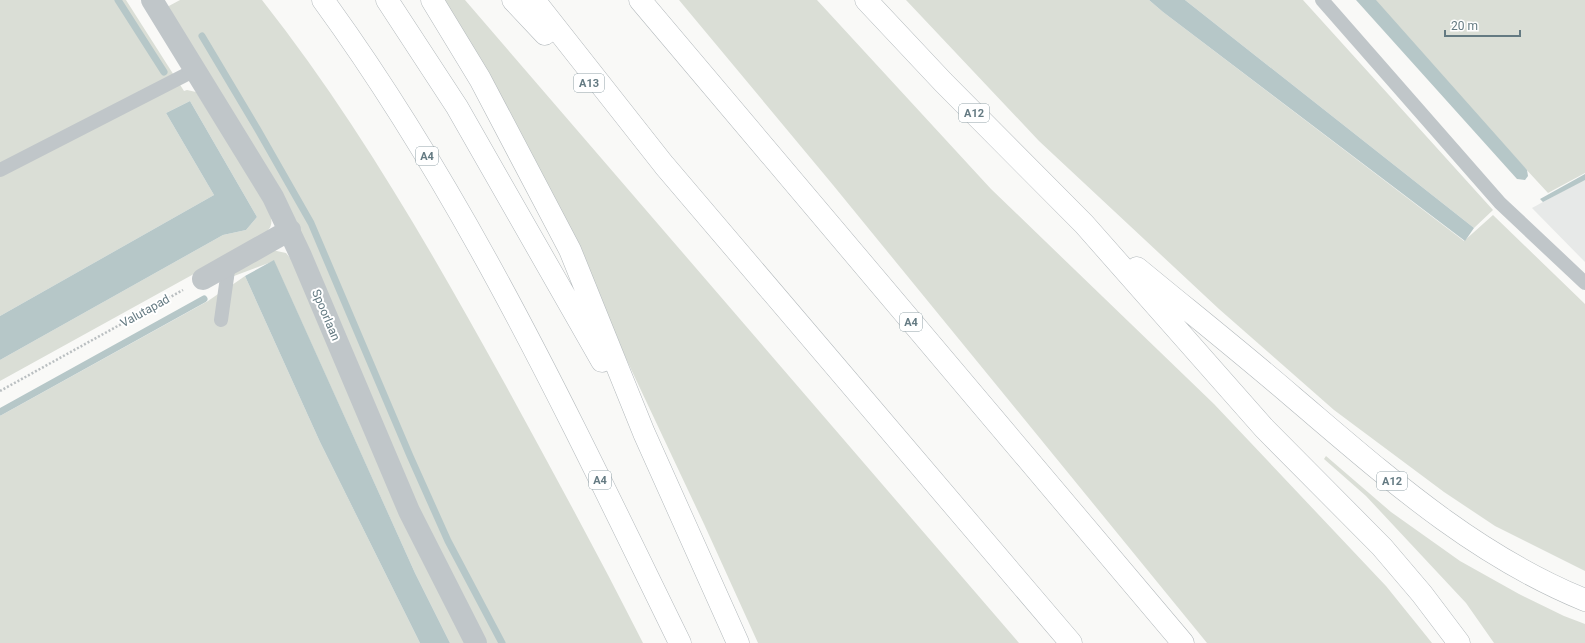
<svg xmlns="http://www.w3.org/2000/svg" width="1585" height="643" font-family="Roboto,sans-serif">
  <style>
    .built { fill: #e7e9e8 }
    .green { fill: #daded6 }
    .water { fill: #b6c7c8 }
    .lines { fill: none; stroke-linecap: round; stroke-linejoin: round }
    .stream { stroke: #b6c7c8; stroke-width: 7 }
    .motorway-casing { stroke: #b3b9bc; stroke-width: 23 }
    .path { stroke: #babfc1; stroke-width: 2.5; stroke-dasharray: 2 2; stroke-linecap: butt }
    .service { stroke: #c0c6c9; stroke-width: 14 }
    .minor { stroke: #c0c6c9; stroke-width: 22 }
    .motorway { stroke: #fff; stroke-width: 22 }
    .labels { text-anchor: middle; stroke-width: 4; stroke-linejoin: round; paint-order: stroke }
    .shield { fill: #fff; stroke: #92a2a8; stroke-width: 1 }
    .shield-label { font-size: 11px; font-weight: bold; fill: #647a82 }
    .street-label { font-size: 12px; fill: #647a82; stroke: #fff }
  </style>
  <rect width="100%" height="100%" fill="#f9f9f7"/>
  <path class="built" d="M 1585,179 L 1585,262 L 1532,208 Z"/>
  <path class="green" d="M 0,0 L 126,0 L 184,91 L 187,90 L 196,92 L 267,204 C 273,222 275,227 259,238 L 0,381 L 0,360 L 223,235 L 246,230 L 257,217 L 190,101 L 166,113 L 214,195 L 0,316 Z
    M 180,0 L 262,0 C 356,119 432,252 505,384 C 552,470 599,556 643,643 L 486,643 L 167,7 Z
    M 434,0 L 465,0 L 1019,643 L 758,643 L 704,524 L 614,333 Z
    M 679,0 L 817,0 L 991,189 L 1214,404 L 1386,586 L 1432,643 L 1207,643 L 833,185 Z
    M 906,0 L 1149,0 L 1163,12 L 1464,241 L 1493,215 L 1585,304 L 1585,571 L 1495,526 L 1444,492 L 1334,410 L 1219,309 L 1039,141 Z
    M 1185,0 L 1303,0 L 1493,210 L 1474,228 Z
    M 1370,0 L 1585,0 L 1585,173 L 1548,193 Z
    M 272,250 L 286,253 L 291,259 L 466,643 L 450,643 L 415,573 L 274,261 L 234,276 L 232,285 L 245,276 L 320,442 L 420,643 L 0,643 L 0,416 L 208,301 L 231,285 L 230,271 Z
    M 1326,456 L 1391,512 L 1460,561 L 1519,594 L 1564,616 L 1585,624 L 1585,643 L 1494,643 L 1466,603 L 1366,496 L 1324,459 Z"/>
  <path class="water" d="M 1149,0 L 1185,0 L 1474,228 L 1465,241 L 1163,12 Z
    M 1356,0 L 1376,0 L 1527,170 L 1528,176 L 1525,180 L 1517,179 Z
    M 190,101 L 257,217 L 246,230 L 223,235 L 0,360 L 0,316 L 214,195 L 166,113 Z
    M 1585,174 L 1585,180 L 1543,202 L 1540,199 Z
    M 274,260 L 415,573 L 450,643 L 420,643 L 320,442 L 245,276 Z"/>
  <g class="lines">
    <path class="stream" d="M 118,0 L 164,72
      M 202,36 L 258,130 L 311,223 L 410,456 L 448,541 L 502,643
      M 0,412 L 204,299"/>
    <g class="motorway-casing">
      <path id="motorway" d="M 323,0 C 468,199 572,423 680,643
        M 387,0 L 457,107 L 602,361
        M 432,0 L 480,79 L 570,250 L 644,433 L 738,643
        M 513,0 L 545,34
        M 534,0 L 664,165 L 1071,643
        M 640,0 L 1183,643
        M 866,0 L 943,82 L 1084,224 L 1264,428 L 1382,547 L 1422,594 L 1459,643
        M 1137,268 C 1189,311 1242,353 1293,397 C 1385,475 1472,554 1585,600"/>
    </g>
    <path class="path" d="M 0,391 L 183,290"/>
    <path class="service" d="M 1322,0 L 1500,203 L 1585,283
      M 0,170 L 195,70
      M 221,320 L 229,263"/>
    <path class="minor" d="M 152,0 L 273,197 L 301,256 L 409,511 L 476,643
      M 203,279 L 290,230"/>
    <use href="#motorway" class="motorway"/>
  </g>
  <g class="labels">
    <g class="shield">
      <rect x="574" y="74" width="30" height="18" rx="3"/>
      <rect x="959" y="104" width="30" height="18" rx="3"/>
      <rect x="416" y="147" width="22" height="18" rx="3"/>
      <rect x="900" y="313" width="22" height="18" rx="3"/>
      <rect x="589" y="471" width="22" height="18" rx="3"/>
      <rect x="1377" y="472" width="30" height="18" rx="3"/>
    </g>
    <g class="shield-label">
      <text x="589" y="87">A13</text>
      <text x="974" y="117">A12</text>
      <text x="427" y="160">A4</text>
      <text x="911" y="326">A4</text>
      <text x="600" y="484">A4</text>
      <text x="1392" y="485">A12</text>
    </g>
    <g class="street-label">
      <text transform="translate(145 311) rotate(-29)" y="4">Valutapad</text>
      <text transform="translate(326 315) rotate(67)" y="4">Spoorlaan</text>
    </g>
  </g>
  <path d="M1445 30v6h75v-6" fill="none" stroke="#647a82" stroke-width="2"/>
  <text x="1451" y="30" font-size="12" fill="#647a82" stroke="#ffffff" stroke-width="3" paint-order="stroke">20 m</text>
</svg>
